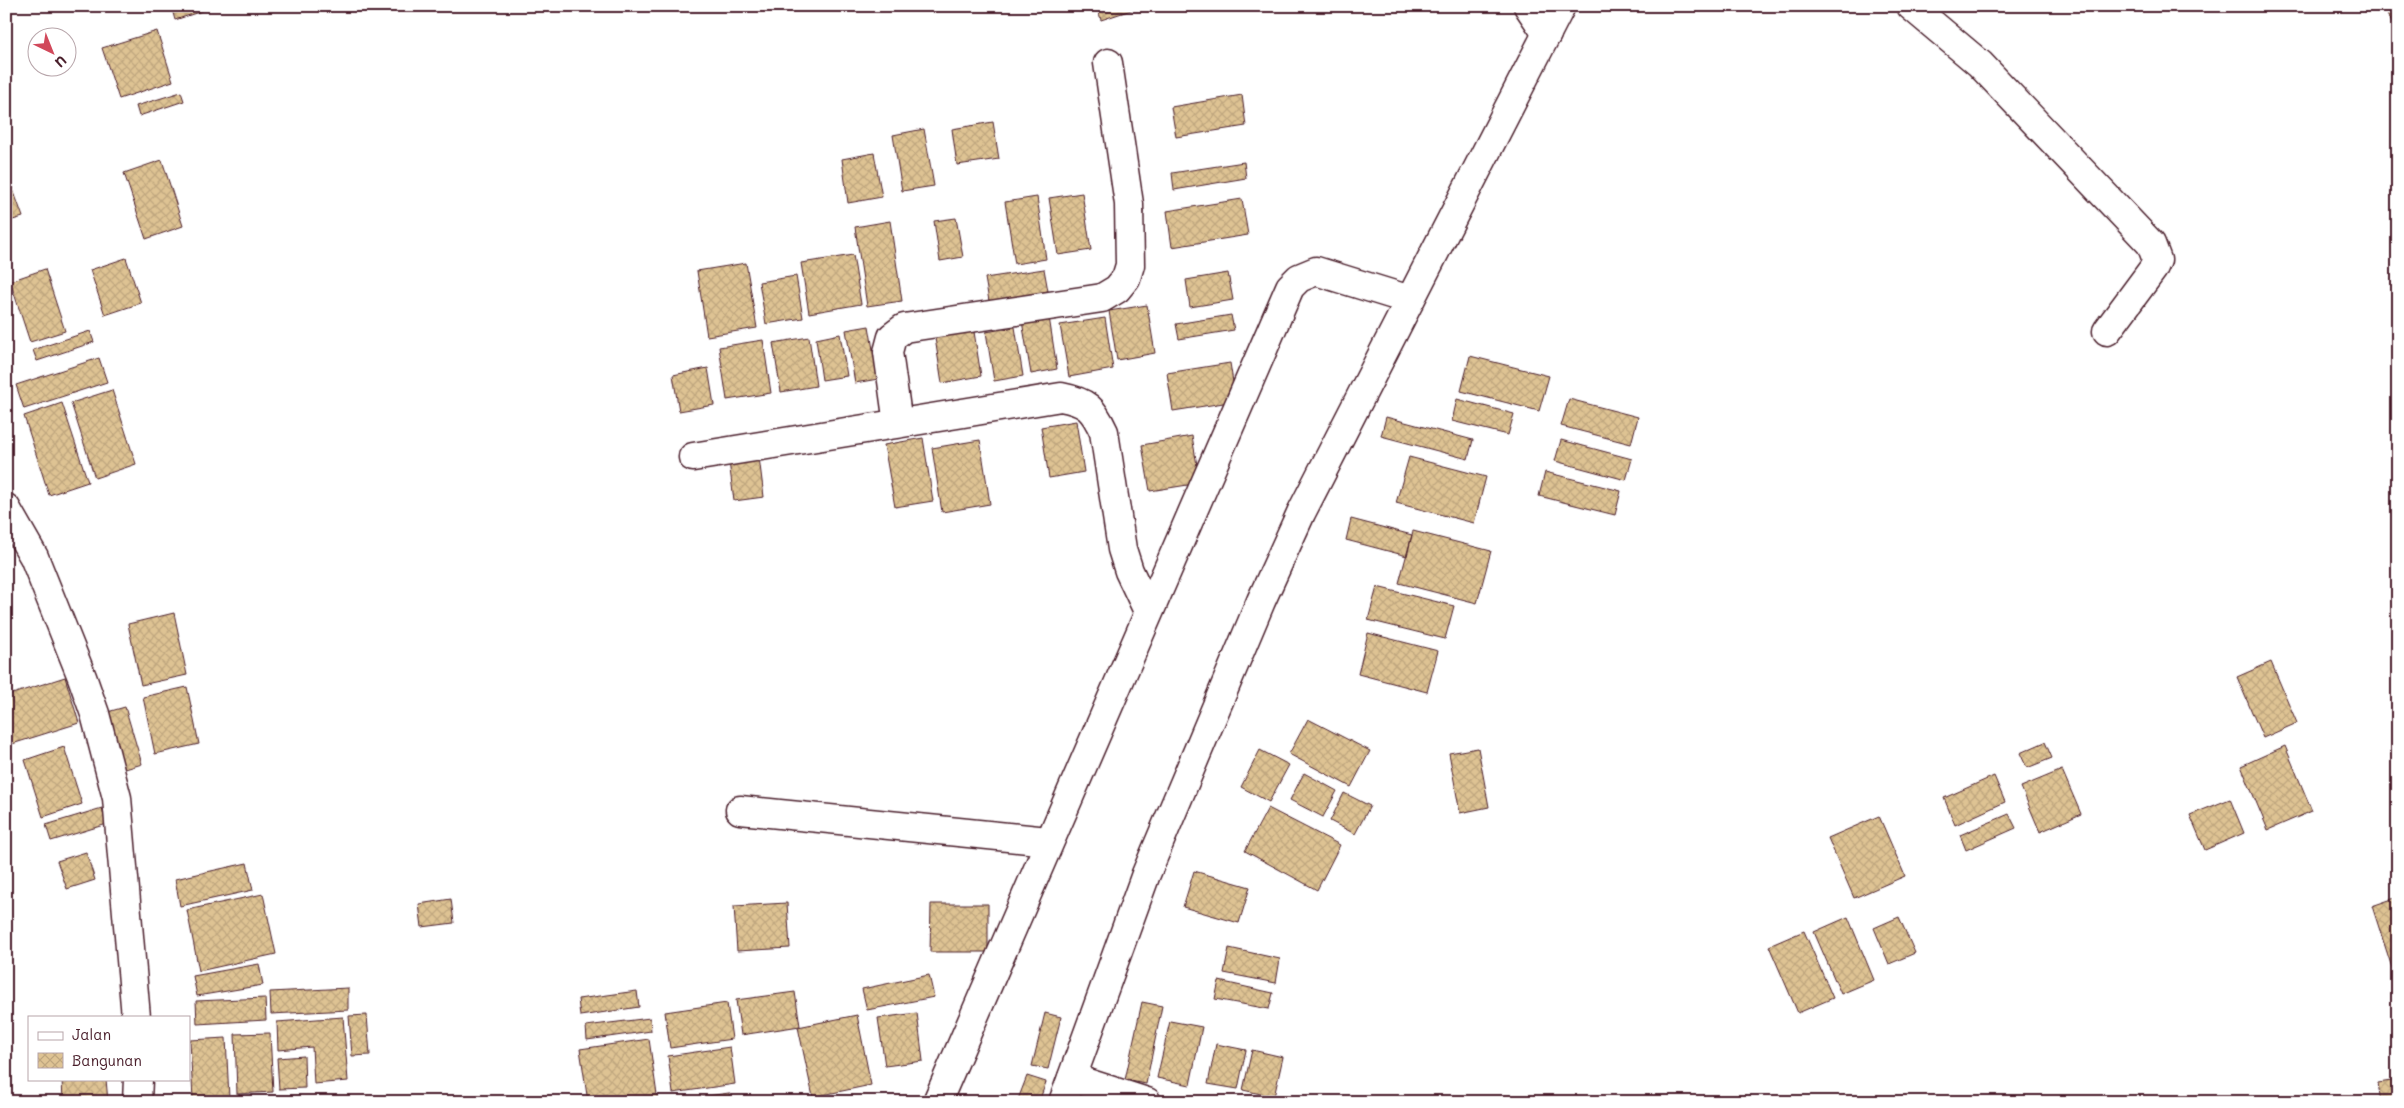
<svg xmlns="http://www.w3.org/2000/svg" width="2404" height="1108" font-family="Mali,sans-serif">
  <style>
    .building { fill: url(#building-cross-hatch); stroke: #4a1f2b }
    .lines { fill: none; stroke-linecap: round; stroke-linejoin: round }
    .street-casing { stroke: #4a1f2b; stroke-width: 31 }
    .secondary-casing { stroke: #4a1f2b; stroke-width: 31 }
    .street { stroke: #fff; stroke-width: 28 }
    .secondary { stroke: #fff; stroke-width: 28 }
  </style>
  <defs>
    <pattern id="building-cross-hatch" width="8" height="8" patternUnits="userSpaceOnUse" patternTransform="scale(1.25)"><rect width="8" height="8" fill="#dec393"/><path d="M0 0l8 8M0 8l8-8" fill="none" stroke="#c0a77f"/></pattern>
  </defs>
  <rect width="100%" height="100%" fill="#fff"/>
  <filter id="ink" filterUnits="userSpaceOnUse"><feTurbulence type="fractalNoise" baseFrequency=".02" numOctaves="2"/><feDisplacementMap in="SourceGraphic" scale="10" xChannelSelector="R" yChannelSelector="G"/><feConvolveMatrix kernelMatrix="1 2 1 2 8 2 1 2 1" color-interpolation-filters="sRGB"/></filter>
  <g filter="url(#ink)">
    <path class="building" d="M 171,6 L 207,6 L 208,9 L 175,20 Z
      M 1097,6 L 1143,6 L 1101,20 Z
      M 2383,6 L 2398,6 L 2398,34 Z
      M 157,31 L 173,81 L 119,99 L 102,48 Z
      M 181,92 L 184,101 L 139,116 L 136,106 Z
      M 1242,95 L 1246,126 L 1176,137 L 1171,107 Z
      M 993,122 L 999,159 L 957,165 L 952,129 Z
      M 924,129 L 934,186 L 902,191 L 893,135 Z
      M 874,153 L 882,197 L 848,203 L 842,159 Z
      M 162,160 L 183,226 L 146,239 L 124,173 Z
      M 1244,162 L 1246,178 L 1174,190 L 1172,173 Z
      M 6,170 L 23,217 L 6,222 Z
      M 1082,193 L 1091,250 L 1058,255 L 1049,198 Z
      M 1037,197 L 1046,259 L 1015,264 L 1005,202 Z
      M 1242,199 L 1248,235 L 1172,247 L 1167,211 Z
      M 956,218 L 963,257 L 940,261 L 934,221 Z
      M 890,221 L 902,301 L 867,306 L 855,227 Z
      M 853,255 L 861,304 L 809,313 L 801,263 Z
      M 126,258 L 141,303 L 105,315 L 90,270 Z
      M 746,263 L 757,328 L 707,336 L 697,271 Z
      M 45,269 L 65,331 L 30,342 L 10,281 Z
      M 1044,269 L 1048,291 L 989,301 L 985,278 Z
      M 1228,273 L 1233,300 L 1190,307 L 1186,280 Z
      M 796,276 L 803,318 L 766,324 L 759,282 Z
      M 1147,305 L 1155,353 L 1117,360 L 1109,311 Z
      M 1231,315 L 1234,330 L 1179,339 L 1176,324 Z
      M 1049,317 L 1057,369 L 1031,374 L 1022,321 Z
      M 1105,318 L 1113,369 L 1069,377 L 1060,325 Z
      M 972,319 L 981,376 L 942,383 L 933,325 Z
      M 869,326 L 878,379 L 855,383 L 846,330 Z
      M 1015,327 L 1023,376 L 994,381 L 986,332 Z
      M 90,331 L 94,342 L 37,361 L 33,350 Z
      M 840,334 L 847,376 L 822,380 L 816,339 Z
      M 809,337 L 816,386 L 781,392 L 773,343 Z
      M 763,340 L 771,393 L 727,400 L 719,347 Z
      M 1470,356 L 1549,376 L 1539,411 L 1461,391 Z
      M 99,358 L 107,382 L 24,409 L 16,385 Z
      M 1230,363 L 1236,401 L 1173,411 L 1167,373 Z
      M 708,368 L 714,405 L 679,411 L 673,375 Z
      M 112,390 L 136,464 L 95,478 L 71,403 Z
      M 1457,399 L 1514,414 L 1508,435 L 1452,421 Z
      M 1569,399 L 1638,417 L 1631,444 L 1561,426 Z
      M 62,403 L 88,482 L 49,495 L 24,416 Z
      M 1386,417 L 1473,440 L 1468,459 L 1381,436 Z
      M 1076,421 L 1084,472 L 1049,478 L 1041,427 Z
      M 1192,436 L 1200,483 L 1150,491 L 1142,445 Z
      M 923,438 L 933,501 L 895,507 L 884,445 Z
      M 980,440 L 990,504 L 942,512 L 932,448 Z
      M 1561,440 L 1632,459 L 1626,480 L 1555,461 Z
      M 759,457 L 764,497 L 734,501 L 729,461 Z
      M 1409,457 L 1486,477 L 1474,523 L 1396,503 Z
      M 1545,472 L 1621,491 L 1615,515 L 1539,496 Z
      M 1351,519 L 1412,535 L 1407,556 L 1346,540 Z
      M 1413,531 L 1491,551 L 1477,603 L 1399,583 Z
      M 1377,587 L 1454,606 L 1445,639 L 1368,620 Z
      M 174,613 L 187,675 L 141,685 L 128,624 Z
      M 1368,633 L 1438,651 L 1427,692 L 1358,674 Z
      M 2271,662 L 2297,723 L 2263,738 L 2237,677 Z
      M 65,677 L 79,723 L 12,744 L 6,725 L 6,696 Z
      M 187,687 L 199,744 L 155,754 L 143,697 Z
      M 125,707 L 142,764 L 122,770 L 104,713 Z
      M 1308,719 L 1370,751 L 1351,787 L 1289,754 Z
      M 2045,742 L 2052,758 L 2027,768 L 2020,753 Z
      M 2285,746 L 2312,811 L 2268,830 L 2241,766 Z
      M 64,747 L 82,804 L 43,817 L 25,760 Z
      M 1478,748 L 1489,807 L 1460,813 L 1449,753 Z
      M 1260,750 L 1289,765 L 1269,802 L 1241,787 Z
      M 2062,770 L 2081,814 L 2040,832 L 2021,787 Z
      M 1304,773 L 1337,791 L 1323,817 L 1290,800 Z
      M 1994,776 L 2005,802 L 1955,825 L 1944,798 Z
      M 1344,793 L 1370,806 L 1355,834 L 1330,821 Z
      M 2230,799 L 2244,833 L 2205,850 L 2190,815 Z
      M 102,808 L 107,824 L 51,841 L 46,825 Z
      M 1268,808 L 1340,845 L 1317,890 L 1245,851 Z
      M 2009,814 L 2016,828 L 1966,850 L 1960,835 Z
      M 1879,816 L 1905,876 L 1854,898 L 1828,838 Z
      M 86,852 L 95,880 L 67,889 L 57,861 Z
      M 247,863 L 253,890 L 180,906 L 175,879 Z
      M 1194,871 L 1250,887 L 1239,923 L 1183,907 Z
      M 263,894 L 276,954 L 199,971 L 187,910 Z
      M 2398,897 L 2398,976 L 2395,977 L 2372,906 Z
      M 451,899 L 454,923 L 422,927 L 419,904 Z
      M 787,903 L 790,948 L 737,951 L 734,906 Z
      M 931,904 L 988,904 L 988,952 L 930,952 Z
      M 1848,917 L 1874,980 L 1841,994 L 1814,932 Z
      M 1899,917 L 1915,953 L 1889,964 L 1874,928 Z
      M 1804,931 L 1833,998 L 1798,1013 L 1769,946 Z
      M 1229,948 L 1280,959 L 1276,983 L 1224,973 Z
      M 259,964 L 263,985 L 197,996 L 193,976 Z
      M 929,975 L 934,997 L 867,1010 L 862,989 Z
      M 1219,981 L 1273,993 L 1269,1009 L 1215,999 Z
      M 348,988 L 348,1010 L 271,1014 L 270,992 Z
      M 637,991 L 639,1007 L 580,1016 L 578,999 Z
      M 795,992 L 800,1026 L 741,1035 L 736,1000 Z
      M 265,998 L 266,1020 L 197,1024 L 196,1001 Z
      M 1142,1002 L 1162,1006 L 1146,1084 L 1125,1080 Z
      M 727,1003 L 732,1039 L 670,1048 L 665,1012 Z
      M 917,1013 L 923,1061 L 885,1066 L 878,1018 Z
      M 1045,1013 L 1061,1017 L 1048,1069 L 1032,1066 Z
      M 367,1015 L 370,1055 L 352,1056 L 349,1016 Z
      M 857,1015 L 871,1085 L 813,1097 L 798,1027 Z
      M 343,1017 L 348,1081 L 314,1084 L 312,1047 L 278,1050 L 277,1022 Z
      M 650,1018 L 651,1031 L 587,1040 L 586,1026 Z
      M 1170,1021 L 1202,1027 L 1190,1085 L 1157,1078 Z
      M 270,1033 L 273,1092 L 237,1094 L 235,1034 Z
      M 226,1038 L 229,1098 L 193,1100 L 190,1040 Z
      M 649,1039 L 658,1102 L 588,1102 L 580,1049 Z
      M 1216,1044 L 1246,1050 L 1238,1089 L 1208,1084 Z
      M 730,1047 L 735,1084 L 673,1093 L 668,1056 Z
      M 1252,1050 L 1283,1057 L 1274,1097 L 1243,1090 Z
      M 304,1056 L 305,1088 L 279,1089 L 277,1058 Z
      M 1027,1076 L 1046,1082 L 1039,1102 L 1017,1102 Z
      M 62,1079 L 106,1079 L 108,1102 L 63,1102 Z
      M 2398,1080 L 2398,1102 L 2381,1102 L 2378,1083 Z
      M 729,1093 L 730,1102 L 665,1102 Z"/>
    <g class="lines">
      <g class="street-casing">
        <path id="street" d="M 1528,6 L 1547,34
          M 1911,6 L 1980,64 L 2151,244 L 2157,260 L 2153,269 L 2107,331
          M 898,424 L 888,352 L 892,337 L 904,328 L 1102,298 L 1117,289 L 1126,278 L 1130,265 L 1129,204 L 1108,63
          M 693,457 L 1061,397 C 1087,402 1093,408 1104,432 L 1122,549 L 1129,571 L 1148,611
          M 6,508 L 34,557 L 82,677 L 95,714 L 117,798 L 136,1017
          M 740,810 L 1048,841
          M 1072,1078 L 1147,1102
          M 137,1102 L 138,1079
          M 937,1102 L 1290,287 L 1299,278 L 1316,271 L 1410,300"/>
      </g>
      <g class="secondary-casing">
        <path id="secondary" d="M 1063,1102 L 1146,874 L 1261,601 L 1301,513 L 1561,6"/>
      </g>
      <use href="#street" class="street"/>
      <use href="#secondary" class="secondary"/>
    </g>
  </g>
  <rect width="2404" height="1108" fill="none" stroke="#fff" stroke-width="25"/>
  <rect x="12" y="12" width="2379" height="1083" fill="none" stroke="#4a1f2b" stroke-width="2" filter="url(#ink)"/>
  <rect x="28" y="1016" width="162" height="65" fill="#ffffff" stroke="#b7a5aa"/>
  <rect x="38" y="1032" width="25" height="8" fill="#ffffff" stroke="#b7a5aa"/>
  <text x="72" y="1040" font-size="15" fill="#4a1f2b">Jalan</text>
  <rect x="38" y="1053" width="25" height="15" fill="url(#building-cross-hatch)" stroke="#b7a5aa"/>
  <text x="72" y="1066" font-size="15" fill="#4a1f2b">Bangunan</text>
  <g transform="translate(52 52) rotate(137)"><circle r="24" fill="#ffffff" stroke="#b7a5aa"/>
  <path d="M0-4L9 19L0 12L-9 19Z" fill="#d1495b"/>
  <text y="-8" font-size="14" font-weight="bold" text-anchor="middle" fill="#4a1f2b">U</text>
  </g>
</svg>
